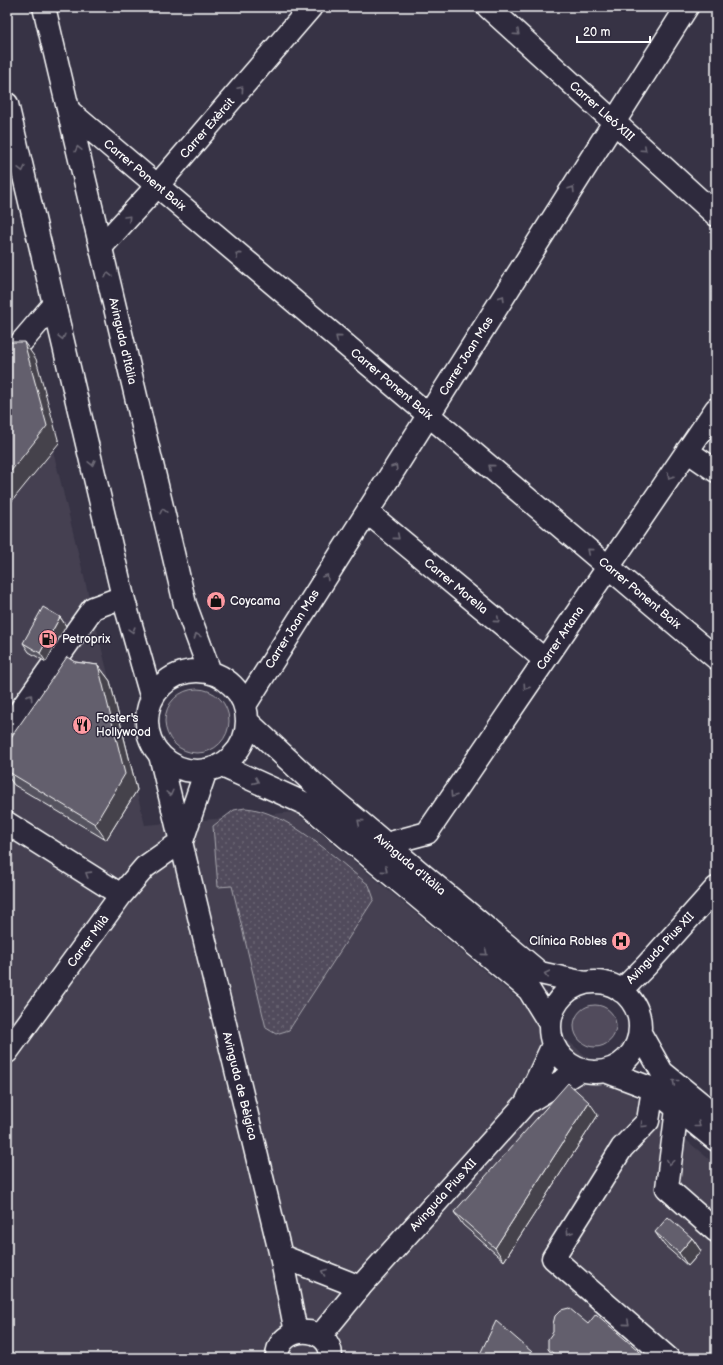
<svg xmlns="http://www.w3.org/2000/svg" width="723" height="1365" font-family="'Balsamiq Sans',sans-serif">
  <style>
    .built { fill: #444051 }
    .grass { fill: #514c5c; stroke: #a8a6ae }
    .park { fill: url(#park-dots); stroke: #a8a6ae }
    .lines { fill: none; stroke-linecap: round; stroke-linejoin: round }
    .minor-casing { stroke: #fff; stroke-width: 25 }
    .major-casing { stroke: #fff; stroke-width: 25 }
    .minor { stroke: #2f2a3d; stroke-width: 22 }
    .major { stroke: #2f2a3d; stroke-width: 22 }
    .wall { fill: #55525e; stroke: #fff }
    .shaded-wall { fill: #45424c; stroke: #fff }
    .building { fill: #635f6d; stroke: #fff }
    .oneway { stroke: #6d6a77 }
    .labels { text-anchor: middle; stroke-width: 3; stroke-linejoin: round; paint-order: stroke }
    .street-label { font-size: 12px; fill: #fff; stroke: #2f2a3d }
    .poi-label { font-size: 12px; fill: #fff; stroke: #2f2a3d; text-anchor: start }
  </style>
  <defs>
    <pattern id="park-dots" width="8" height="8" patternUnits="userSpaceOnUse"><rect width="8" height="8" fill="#514c5c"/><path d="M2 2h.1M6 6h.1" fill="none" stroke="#6b6774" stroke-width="1.8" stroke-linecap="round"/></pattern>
  </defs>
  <rect width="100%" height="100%" fill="#373345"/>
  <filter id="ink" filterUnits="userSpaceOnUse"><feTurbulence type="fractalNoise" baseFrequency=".025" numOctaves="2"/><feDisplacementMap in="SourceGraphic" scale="8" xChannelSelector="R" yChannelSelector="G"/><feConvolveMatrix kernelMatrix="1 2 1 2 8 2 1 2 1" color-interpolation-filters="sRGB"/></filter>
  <g filter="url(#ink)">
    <path class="built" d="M 30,357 L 145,825 L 295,812 L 716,1165 L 716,1358 L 7,1358 L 7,382 Z"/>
    <path class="grass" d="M165 721a32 32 0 1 1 64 0a32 32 0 1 1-64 0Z
      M574 1026a21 21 0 1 1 42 0a21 21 0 1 1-42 0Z"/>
    <path class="park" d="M 245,808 C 286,810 337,860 369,885 L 374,899 L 289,1030 L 276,1034 L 266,1028 L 232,886 L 218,887 L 213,826 L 234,810 Z"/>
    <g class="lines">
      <g class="minor-casing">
        <path id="minor" d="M 488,7 L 716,215
          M 69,111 L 716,658
          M 101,247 L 157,186 L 311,7
          M 687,451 L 716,471
          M 367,512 L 545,660
          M 245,705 L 687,7
          M 7,729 L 93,608 L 123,597
          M 160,755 L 281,1256 L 296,1332
          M 7,823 L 121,895
          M 182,841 L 206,770
          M 386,844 L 427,833 L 716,409
          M 7,1052 L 121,895 L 145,867 L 182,841
          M 653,1089 L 648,1121 L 622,1148 L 553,1258 L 668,1358
          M 677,1109 L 667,1188 L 716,1231
          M 281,1256 L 360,1287"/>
      </g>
      <g class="major-casing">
        <path id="major" d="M 44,7 L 185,604 L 210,672
          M 7,104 L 123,597 L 152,699
          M 7,359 L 54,304
          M147 721a50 50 0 1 1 100 0a50 50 0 1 1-100 0Z
          M 247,721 L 311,781 L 540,973 L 585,983
          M 220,765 L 308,805 L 529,990 L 550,1024
          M550 1027a45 45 0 1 1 90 0a45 45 0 1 1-90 0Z
          M 621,991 L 646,966 L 716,888
          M 640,1033 L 662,1072 L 716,1116
          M 605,1071 L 653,1089 L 716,1140
          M 526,1103 L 553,1045
          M 320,1336 L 360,1287 L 526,1103 L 580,1070
          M 277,1358 C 277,1323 332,1323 331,1358"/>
      </g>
      <use href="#minor" class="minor"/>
      <use href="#major" class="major"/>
    </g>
    <path class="wall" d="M 60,617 L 66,626 L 46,662 L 29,652 L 23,643 Z
      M 75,662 L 98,665 L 110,681 L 137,790 L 106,840 L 14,785 L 7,775 L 7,743 Z
      M 598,1115 L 504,1261 L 463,1225 L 454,1212 Z
      M 655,1232 L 692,1238 L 701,1251 L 688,1266 L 664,1245 Z
      M 588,1324 L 647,1358 L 555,1358 L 548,1349 Z"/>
    <path class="shaded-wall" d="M 24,342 L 36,359 L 59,443 L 7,507 L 7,476 Z
      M 60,617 L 66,626 L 46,662 L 40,653 Z
      M 98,665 L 110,681 L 137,790 L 106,840 L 95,824 Z
      M 589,1102 L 598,1115 L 504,1261 L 495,1248 Z
      M 692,1238 L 701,1251 L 688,1266 L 679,1253 Z"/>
    <path class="building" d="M 7,342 L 24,342 L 47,426 L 7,476 Z
      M 43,607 L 60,617 L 40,653 L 23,643 Z
      M 67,657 L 75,662 L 98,665 L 125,774 L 95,824 L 7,771 L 7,743 Z
      M 568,1083 L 589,1102 L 495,1248 L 454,1212 Z
      M 668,1217 L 692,1238 L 679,1253 L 655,1232 Z
      M 569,1308 L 588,1324 L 596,1314 L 647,1358 L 559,1358 L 548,1349 L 548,1339 L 553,1332 L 553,1324 L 555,1316 L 561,1310 Z
      M 496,1321 L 539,1358 L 478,1358 Z"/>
    <defs><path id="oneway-chevron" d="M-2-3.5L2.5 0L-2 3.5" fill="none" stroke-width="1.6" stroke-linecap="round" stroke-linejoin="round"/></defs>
    <g class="oneway">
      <use href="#oneway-chevron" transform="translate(517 33) rotate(42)"/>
      <use href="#oneway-chevron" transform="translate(241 89) rotate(-49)"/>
      <use href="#oneway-chevron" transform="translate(78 149) rotate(-103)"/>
      <use href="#oneway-chevron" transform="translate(644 149) rotate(42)"/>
      <use href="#oneway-chevron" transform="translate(22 169) rotate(77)"/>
      <use href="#oneway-chevron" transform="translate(572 189) rotate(-58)"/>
      <use href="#oneway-chevron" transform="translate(128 218) rotate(-47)"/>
      <use href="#oneway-chevron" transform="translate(238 255) rotate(-140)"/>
      <use href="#oneway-chevron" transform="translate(108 275) rotate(-103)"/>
      <use href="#oneway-chevron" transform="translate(502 298) rotate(-58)"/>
      <use href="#oneway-chevron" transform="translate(62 337) rotate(77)"/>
      <use href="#oneway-chevron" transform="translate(338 338) rotate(-140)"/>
      <use href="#oneway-chevron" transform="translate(92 463) rotate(77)"/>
      <use href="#oneway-chevron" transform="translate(395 467) rotate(-58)"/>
      <use href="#oneway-chevron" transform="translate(491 467) rotate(-140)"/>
      <use href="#oneway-chevron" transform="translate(670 476) rotate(124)"/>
      <use href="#oneway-chevron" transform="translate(163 511) rotate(-103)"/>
      <use href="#oneway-chevron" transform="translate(397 537) rotate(40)"/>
      <use href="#oneway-chevron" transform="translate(590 551) rotate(-140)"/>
      <use href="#oneway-chevron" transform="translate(326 577) rotate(-58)"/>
      <use href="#oneway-chevron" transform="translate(497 620) rotate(40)"/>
      <use href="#oneway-chevron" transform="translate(132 630) rotate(74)"/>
      <use href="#oneway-chevron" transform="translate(197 636) rotate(-110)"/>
      <use href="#oneway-chevron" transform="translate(526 687) rotate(124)"/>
      <use href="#oneway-chevron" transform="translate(30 697) rotate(-55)"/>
      <use href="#oneway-chevron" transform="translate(256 781) rotate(24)"/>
      <use href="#oneway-chevron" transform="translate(170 793) rotate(76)"/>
      <use href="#oneway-chevron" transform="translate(453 795) rotate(124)"/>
      <use href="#oneway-chevron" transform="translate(360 822) rotate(-140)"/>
      <use href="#oneway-chevron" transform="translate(385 870) rotate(40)"/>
      <use href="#oneway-chevron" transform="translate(88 874) rotate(-148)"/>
      <use href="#oneway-chevron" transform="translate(485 953) rotate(40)"/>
      <use href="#oneway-chevron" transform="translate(547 974) rotate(-167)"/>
      <use href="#oneway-chevron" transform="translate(675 1082) rotate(-141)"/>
      <use href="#oneway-chevron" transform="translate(643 1125) rotate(133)"/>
      <use href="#oneway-chevron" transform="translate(698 1125) rotate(38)"/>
      <use href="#oneway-chevron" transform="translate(670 1162) rotate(98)"/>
      <use href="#oneway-chevron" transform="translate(569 1232) rotate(122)"/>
      <use href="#oneway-chevron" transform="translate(324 1272) rotate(-159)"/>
      <use href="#oneway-chevron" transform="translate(627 1323) rotate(41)"/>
    </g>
  </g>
  <defs>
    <g id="shop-disc" transform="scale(1)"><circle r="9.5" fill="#ff9aa2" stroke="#2f2a3d"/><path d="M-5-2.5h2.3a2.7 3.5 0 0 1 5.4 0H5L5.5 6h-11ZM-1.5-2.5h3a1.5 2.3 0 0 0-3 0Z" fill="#111"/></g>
    <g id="fuel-disc" transform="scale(1)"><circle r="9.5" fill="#ff9aa2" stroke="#2f2a3d"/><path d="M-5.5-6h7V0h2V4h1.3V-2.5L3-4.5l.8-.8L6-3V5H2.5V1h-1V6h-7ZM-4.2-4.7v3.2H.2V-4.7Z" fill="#111"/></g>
    <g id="restaurant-disc" transform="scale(1)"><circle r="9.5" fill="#ff9aa2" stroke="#2f2a3d"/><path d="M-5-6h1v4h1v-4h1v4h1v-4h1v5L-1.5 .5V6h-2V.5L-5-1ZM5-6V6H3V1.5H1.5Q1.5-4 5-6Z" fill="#111"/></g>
    <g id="hospital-disc" transform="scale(1)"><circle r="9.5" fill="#ff9aa2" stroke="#2f2a3d"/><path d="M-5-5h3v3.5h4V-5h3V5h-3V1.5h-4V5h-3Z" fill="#111"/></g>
  </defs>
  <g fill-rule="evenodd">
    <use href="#shop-disc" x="216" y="601"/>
    <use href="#fuel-disc" x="48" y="639"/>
    <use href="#restaurant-disc" x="82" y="725"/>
    <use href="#hospital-disc" x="621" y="941"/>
  </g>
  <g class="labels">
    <g class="street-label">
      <text transform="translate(602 111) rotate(42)" y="4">Carrer Lleó XIII</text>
      <text transform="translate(207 128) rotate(-49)" y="4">Carrer Exèrcit</text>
      <text transform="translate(145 175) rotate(40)" y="4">Carrer Ponent Baix</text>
      <text transform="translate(123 341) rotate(77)" y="4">Avinguda d'Itàlia</text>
      <text transform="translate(466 356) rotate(-58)" y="4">Carrer Joan Mas</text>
      <text transform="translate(392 384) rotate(40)" y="4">Carrer Ponent Baix</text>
      <text transform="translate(456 586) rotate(40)" y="4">Carrer Morella</text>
      <text transform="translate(640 593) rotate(40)" y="4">Carrer Ponent Baix</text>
      <text transform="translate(292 629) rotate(-58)" y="4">Carrer Joan Mas</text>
      <text transform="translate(560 638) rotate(-56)" y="4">Carrer Artana</text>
      <text transform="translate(410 864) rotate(40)" y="4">Avinguda d'Itàlia</text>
      <text transform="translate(88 941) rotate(-54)" y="4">Carrer Milà</text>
      <text transform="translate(660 948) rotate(-47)" y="4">Avinguda Pius XII</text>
      <text transform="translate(240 1086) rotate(76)" y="4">Avinguda de Bèlgica</text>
      <text transform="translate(443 1195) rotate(-48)" y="4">Avinguda Pius XII</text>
    </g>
    <g class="poi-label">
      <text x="230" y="605">Coycama</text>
      <text x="62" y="643">Petroprix</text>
      <text x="96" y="722">Foster's<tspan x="96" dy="14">Hollywood</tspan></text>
      <text x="607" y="945" text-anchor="end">Clínica Robles</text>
    </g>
  </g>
  <rect width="723" height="1365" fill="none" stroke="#2f2a3d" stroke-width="24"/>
  <rect x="12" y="12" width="699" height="1341" fill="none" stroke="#fff" stroke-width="1.5" filter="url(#ink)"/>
  <path d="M577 36v6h73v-6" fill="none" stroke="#ffffff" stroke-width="2"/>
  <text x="583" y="36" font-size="12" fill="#ffffff" stroke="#2f2a3d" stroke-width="3" paint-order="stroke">20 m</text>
</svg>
